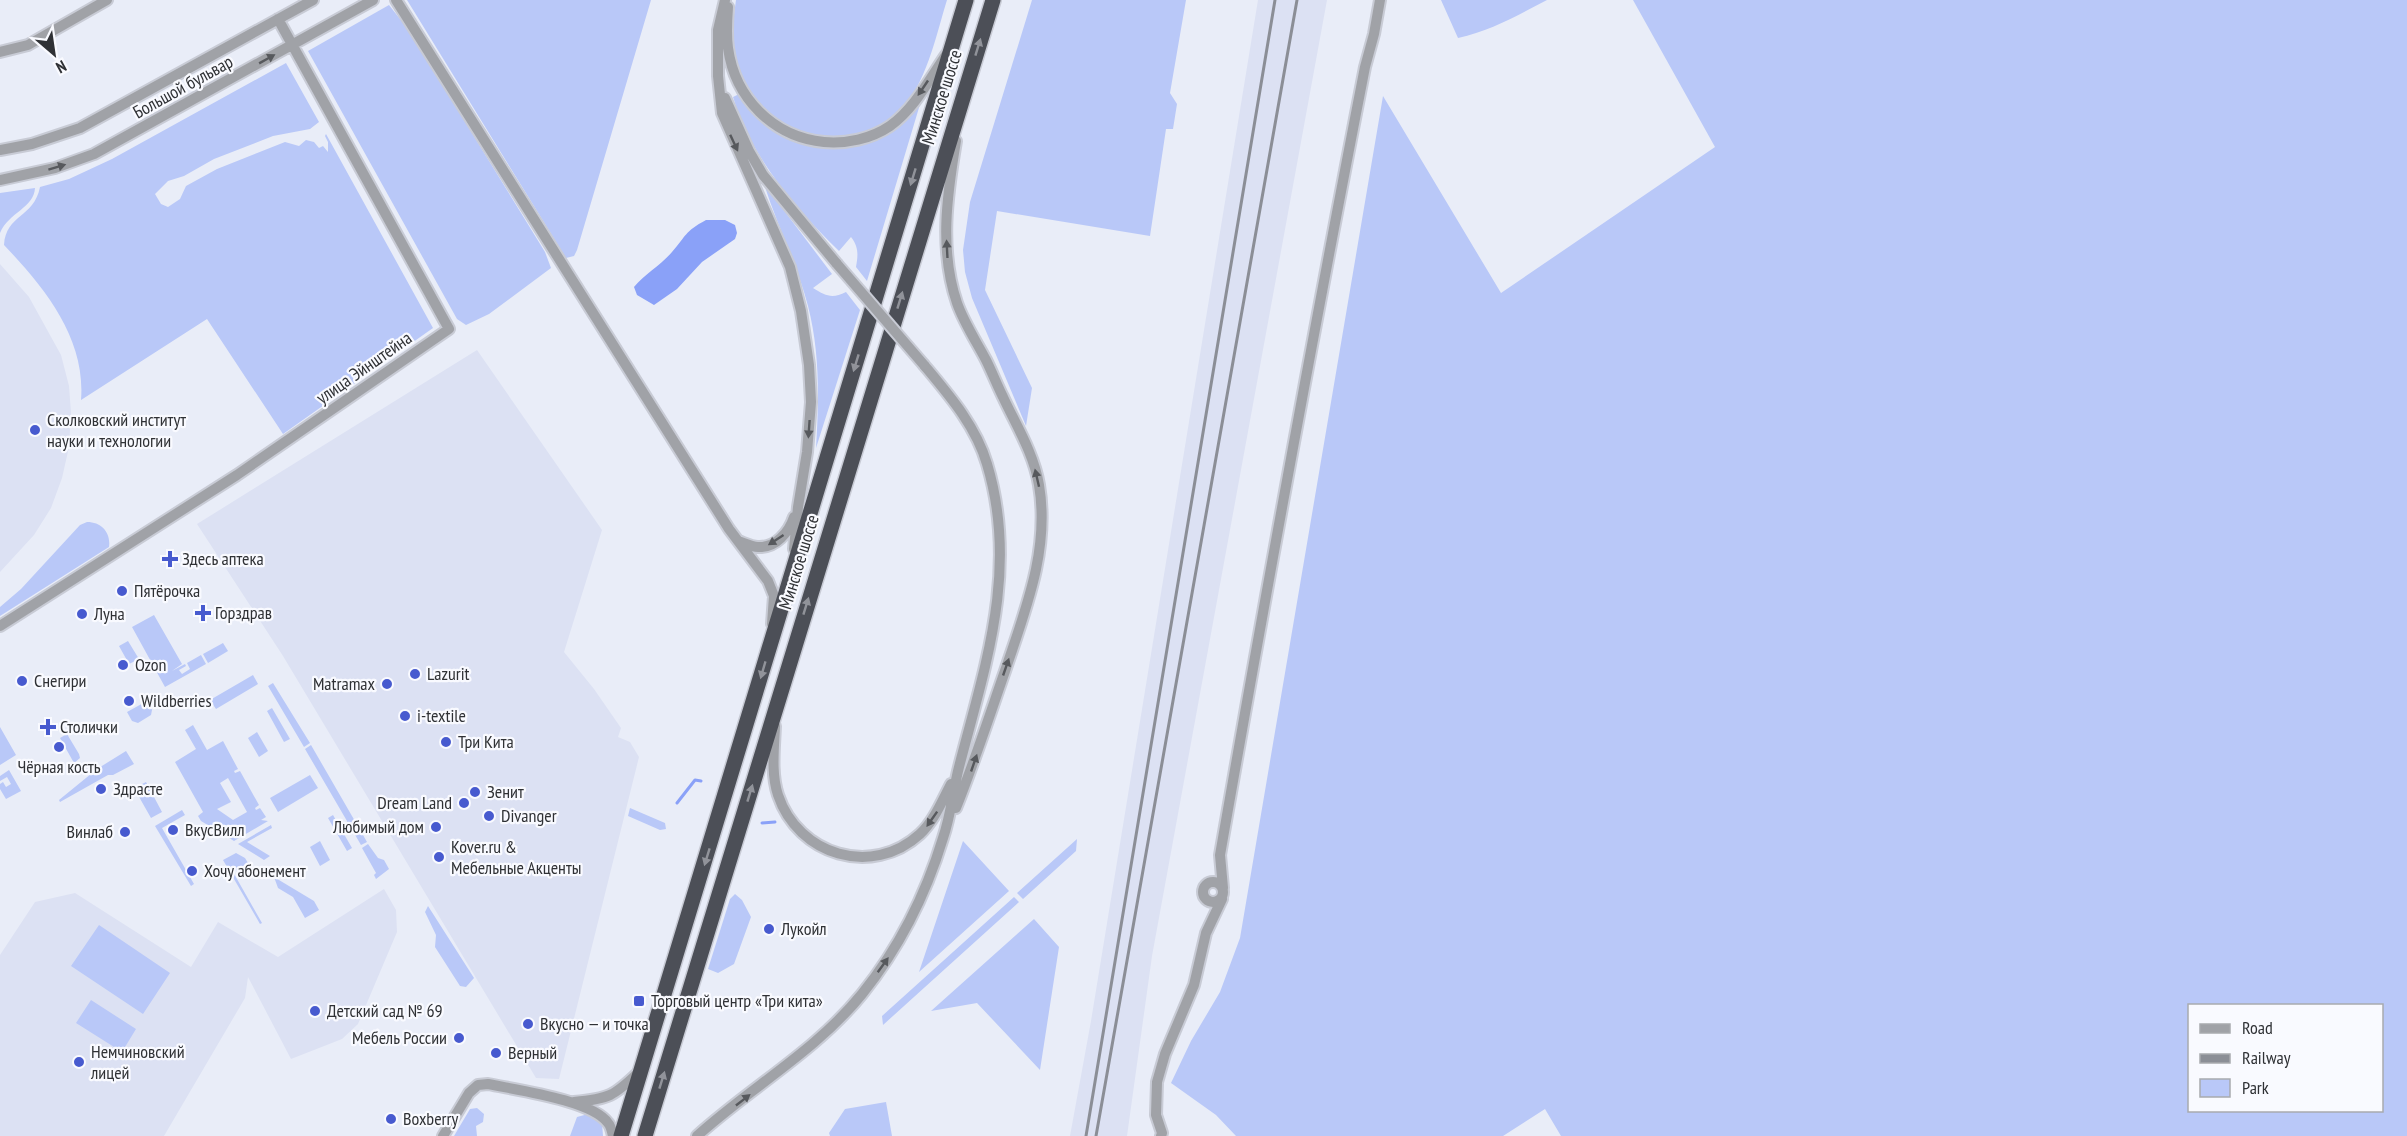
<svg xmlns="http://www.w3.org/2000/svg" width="2407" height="1136" font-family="'PT Sans Narrow',sans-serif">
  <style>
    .built { fill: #dce1f3 }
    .green { fill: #b9c8f8; fill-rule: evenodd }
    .water { fill: #8aa1f8 }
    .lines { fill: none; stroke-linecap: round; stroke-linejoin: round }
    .stream { stroke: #8aa1f8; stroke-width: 3 }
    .minor-casing { stroke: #c8cbd5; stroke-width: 14 }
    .highway-casing { stroke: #c8cbd5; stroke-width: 18 }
    .minor { stroke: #a0a2a7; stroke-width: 10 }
    .highway { stroke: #4c4f57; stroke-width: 15 }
    .rail { stroke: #8b8e96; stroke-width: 3 }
    .minor-bridge-casing { stroke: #c8cbd5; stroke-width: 14; stroke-linecap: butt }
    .minor-bridge { stroke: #a0a2a7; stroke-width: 10 }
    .oneway { fill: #91939a }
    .oneway2 { fill: #57595d }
    .poi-dot { fill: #475acf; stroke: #f9faff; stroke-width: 2 }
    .labels { text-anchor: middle; stroke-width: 4.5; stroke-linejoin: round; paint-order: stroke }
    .street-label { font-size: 18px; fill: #2f3135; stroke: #f9faff }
    .poi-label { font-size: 18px; fill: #2f3135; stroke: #f9faff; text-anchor: start }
  </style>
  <rect width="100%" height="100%" fill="#e9edf8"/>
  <path class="built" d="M 1258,0 L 1327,0 L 1152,956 L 1127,1136 L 1070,1136 L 1091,1021 Z
    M 0,264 L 29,297 L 61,355 L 69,386 L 71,413 L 69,447 L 62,478 L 51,508 L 34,535 L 0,572 Z
    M 477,350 L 602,530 L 564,652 L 594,689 L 621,728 L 618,737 L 630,742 L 639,757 L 559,1079 L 536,1078 L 283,656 L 197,524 Z
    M 384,889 L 396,910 L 397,932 L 358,1024 L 342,1039 L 291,1059 L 248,977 L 245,998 L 164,1136 L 0,1136 L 0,955 L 35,902 L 75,893 L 191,967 L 218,922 L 278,957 Z"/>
  <path class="green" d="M 407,0 L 651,0 L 577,250 L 574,256 L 566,258 Z
    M 736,0 L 947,0 C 936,35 926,87 898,112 C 846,159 759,135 737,68 C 729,47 733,22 736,0 Z
    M 1032,0 L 1186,0 L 1170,93 L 1177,104 L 1173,129 L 1166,129 L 1150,236 L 997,211 L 985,290 L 1032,388 L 1026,426 L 972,298 L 965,272 L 963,250 L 970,202 Z
    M 1441,0 L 1547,0 C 1518,15 1491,31 1458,38 Z
    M 1633,0 L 2407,0 L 2407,1136 L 1561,1136 L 1545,1109 L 1503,1136 L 1236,1136 L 1216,1115 L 1171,1083 L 1191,1041 L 1220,992 L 1240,938 L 1383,96 L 1501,293 L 1715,147 ZM 2190,1006 L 2382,1006 L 2382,1110 L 2190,1110 Z
    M 389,5 L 408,29 L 545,252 L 551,268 L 489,314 L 466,325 L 457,319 L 308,51 Z
    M 286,63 L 319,122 L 310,129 L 273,136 L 214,159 L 184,176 L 168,181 L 155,194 L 161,204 L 168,207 L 180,199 L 186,186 L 217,169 L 285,142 L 299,146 L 306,140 L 314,142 L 319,148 L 323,146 L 328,152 L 328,142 L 325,136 L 326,134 L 433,328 L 283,434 L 207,319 L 81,400 C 86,338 44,287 4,245 C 6,214 34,218 40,187 L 69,179 L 112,159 Z
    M 739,94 C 766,131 792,148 839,147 C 850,147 864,145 875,139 C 891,130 906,113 921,101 L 867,281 L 856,267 C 858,256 859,247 851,237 L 839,251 C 795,208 751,157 733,97 Z
    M 764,184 L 832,274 L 813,288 C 826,296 832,299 846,292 L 860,310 L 816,448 C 819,401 820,352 808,306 C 797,264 777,225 764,184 Z
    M 35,188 C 34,208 9,212 0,233 L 0,193 Z
    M 87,522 C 102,522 111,533 109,547 L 0,616 L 0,607 L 21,589 L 80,525 Z
    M 154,615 L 182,664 L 172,671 L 185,664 L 186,666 L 179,670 L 182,674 L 190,669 L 187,663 L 201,655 L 206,664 L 165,687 L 132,627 Z
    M 128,641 L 139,659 L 129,664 L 119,646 Z
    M 223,643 L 228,651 L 208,663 L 203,654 Z
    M 253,675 L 258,684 L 216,709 L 210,700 Z
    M 273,683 L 310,743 L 304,747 L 268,686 Z
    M 147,701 L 152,710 L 151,715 L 138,723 L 132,721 L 127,712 Z
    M 272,708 L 290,739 L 284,742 L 267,711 Z
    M 193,725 L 207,750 L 223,741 L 238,769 L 234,771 L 235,773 L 240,771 L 259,805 L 255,808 L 256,810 L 260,808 L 266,817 L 261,820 L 268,821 L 234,841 L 201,821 L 198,816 L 203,812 L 175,762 L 196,749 L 185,730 ZM 228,778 L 247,812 L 233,820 L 217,809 L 231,802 L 220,783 Z
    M 0,727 L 16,755 L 0,765 Z
    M 257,732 L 268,751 L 259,757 L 248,738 Z
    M 67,734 L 79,754 L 80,758 L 74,763 L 60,738 Z
    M 311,745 L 367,842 L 361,845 L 305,749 Z
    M 126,751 L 134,764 L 113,775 L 108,775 L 60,802 L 59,800 L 97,769 Z
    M 9,770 L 21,791 L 6,799 L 0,789 L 0,784 L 3,782 L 6,787 L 11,784 L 7,777 L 0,781 L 0,776 Z
    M 310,775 L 318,788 L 278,812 L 270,798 Z
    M 146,782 L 162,812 L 151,818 L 134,788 Z
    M 630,808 L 665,823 L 666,829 L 660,830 L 628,816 Z
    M 182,810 L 185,815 L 162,828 L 194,884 L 191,886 L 155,826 Z
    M 333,815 L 352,848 L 347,851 L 328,818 Z
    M 271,825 L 272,828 L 247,842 L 270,856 L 264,860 L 238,844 Z
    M 1077,839 L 1076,851 L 1023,899 L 1017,893 Z
    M 320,841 L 330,860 L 320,866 L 310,847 Z
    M 963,841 L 1009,891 L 919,972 Z
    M 368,844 L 378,858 L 384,860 L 389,869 L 376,879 L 374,875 L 376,873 L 362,848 Z
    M 236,853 L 245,858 L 248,863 L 233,872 L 262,923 L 260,924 L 223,860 Z
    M 274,877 L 314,901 L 319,910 L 305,918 L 293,897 L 278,888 Z
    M 735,894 L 742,900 L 751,917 L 734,964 L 718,973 L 708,969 L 730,899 Z
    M 1014,897 L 1019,902 L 883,1025 L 882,1016 Z
    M 428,906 L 474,978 L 466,987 L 460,986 L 435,947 L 436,935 L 425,912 Z
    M 1034,919 L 1059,947 L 1040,1070 L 977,1003 L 931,1011 Z
    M 99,925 L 170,973 L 143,1014 L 71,966 Z
    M 91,1000 L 136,1029 L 122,1052 L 76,1023 Z
    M 886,1102 L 892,1136 L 830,1136 L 829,1133 L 845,1109 Z
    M 477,1108 L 484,1114 L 483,1122 L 476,1126 L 477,1136 L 454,1136 L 470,1109 Z
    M 588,1114 L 602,1123 L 603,1136 L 570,1136 L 577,1117 Z"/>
  <path class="water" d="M 706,220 L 725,220 L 735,225 L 737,233 L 735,239 L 702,262 L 677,289 L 654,305 L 637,295 L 634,287 C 645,274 661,265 672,252 C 687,235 684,232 706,220 Z"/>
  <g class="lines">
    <path class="stream" d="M 677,803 L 695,780 L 701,781
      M 762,823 L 775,822"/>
    <g class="minor-casing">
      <path id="minor" d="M 396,0 L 729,529 L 768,581 L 774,596 L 772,624
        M 725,0 L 718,30 L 718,76 L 722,113 L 790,267 L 801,311 L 809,365 L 811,402 L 807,452 L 798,507 L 794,549
        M 728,7 C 727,21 726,34 728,48 C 735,98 773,137 824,142 C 846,144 871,139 890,126 C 914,109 929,80 946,55
        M 0,52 L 28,45 L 107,0
        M 725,98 L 749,151 L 763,175 L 837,264
        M 0,150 L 32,144 L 80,128 L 313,0
        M 0,180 L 55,168 L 94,154 L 373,0
        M 738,541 C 744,543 752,547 758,547 C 776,548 789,532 794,517
        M 0,626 L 237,475 L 449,329 L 278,19
        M 775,726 C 774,749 771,774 778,795 C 798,855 872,878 920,834 C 934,821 942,801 951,784
        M 956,808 C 974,763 989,717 1005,671 C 1025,611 1050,550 1039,485 C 1034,454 1016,425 1003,397 C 997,385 992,372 986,360 C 976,341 964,323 957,303 C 939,250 947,195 956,141
        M1203 892a10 10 0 1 1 20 0a10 10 0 1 1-20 0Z
        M 1223,888 L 1220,855 C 1266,592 1314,329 1365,67 L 1374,34 L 1380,0
        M 574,1102 C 609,1099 614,1096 639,1072
        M 443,1136 L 469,1093 L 478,1085 L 488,1084 C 516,1090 592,1100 608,1123 C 611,1126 612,1132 613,1136
        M 697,1136 C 751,1087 816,1051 862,994 C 899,948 926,894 943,838 C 951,815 953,790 959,767 C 985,666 1019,570 987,464 C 976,426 949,395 924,365
        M 1161,1136 L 1162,1133 L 1156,1115 L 1157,1082 L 1165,1054 L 1194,985 L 1206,933 L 1222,899"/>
    </g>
    <g class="highway-casing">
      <path id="highway" d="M 621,1136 L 966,0
        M 645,1136 L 993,0"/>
    </g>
    <use href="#minor" class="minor"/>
    <use href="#highway" class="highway"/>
    <path class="rail" d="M 1086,1136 L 1275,0
      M 1096,1136 L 1297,0"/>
    <g class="minor-bridge-casing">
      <path id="minor-bridge" d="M 837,264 L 924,365"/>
    </g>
    <use href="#minor-bridge" class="minor-bridge"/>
  </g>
  <defs><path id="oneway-solid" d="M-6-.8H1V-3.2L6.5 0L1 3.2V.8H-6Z" transform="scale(1.5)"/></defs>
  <g class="oneway">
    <use href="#oneway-solid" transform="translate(978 47) rotate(-73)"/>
    <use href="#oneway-solid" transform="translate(913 177) rotate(107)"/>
    <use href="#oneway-solid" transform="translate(900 300) rotate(-73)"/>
    <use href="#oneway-solid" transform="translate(856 363) rotate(107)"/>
    <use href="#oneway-solid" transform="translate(806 606) rotate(-73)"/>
    <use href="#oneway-solid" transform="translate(763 670) rotate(106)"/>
    <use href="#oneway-solid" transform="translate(750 793) rotate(-73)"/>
    <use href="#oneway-solid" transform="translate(707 857) rotate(107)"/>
    <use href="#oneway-solid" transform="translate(662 1080) rotate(-73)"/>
  </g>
  <g class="oneway2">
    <use href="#oneway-solid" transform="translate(267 59) rotate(-29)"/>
    <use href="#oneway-solid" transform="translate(923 88) rotate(124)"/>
    <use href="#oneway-solid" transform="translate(734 143) rotate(65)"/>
    <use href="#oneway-solid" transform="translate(57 167) rotate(-17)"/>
    <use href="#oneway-solid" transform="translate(947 249) rotate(-93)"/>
    <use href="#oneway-solid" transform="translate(809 429) rotate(94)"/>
    <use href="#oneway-solid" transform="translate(1037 478) rotate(-103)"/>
    <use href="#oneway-solid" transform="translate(776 540) rotate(147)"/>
    <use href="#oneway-solid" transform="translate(1006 667) rotate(-71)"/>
    <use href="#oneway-solid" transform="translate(974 763) rotate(-71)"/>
    <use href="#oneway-solid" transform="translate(932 819) rotate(125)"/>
    <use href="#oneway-solid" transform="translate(883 965) rotate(-54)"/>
    <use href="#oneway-solid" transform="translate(743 1100) rotate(-38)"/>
  </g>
  <g class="poi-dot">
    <circle cx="35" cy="430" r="6"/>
    <path d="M167 550h6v6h6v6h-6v6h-6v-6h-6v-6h6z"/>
    <circle cx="122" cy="591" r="6"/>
    <path d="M200 604h6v6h6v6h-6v6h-6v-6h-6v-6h6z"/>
    <circle cx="82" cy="614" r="6"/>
    <circle cx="123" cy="665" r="6"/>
    <circle cx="415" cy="674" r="6"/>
    <circle cx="22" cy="681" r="6"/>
    <circle cx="387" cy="684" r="6"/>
    <circle cx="129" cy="701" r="6"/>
    <circle cx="405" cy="716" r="6"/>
    <path d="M45 718h6v6h6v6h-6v6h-6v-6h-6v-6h6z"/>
    <circle cx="446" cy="742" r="6"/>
    <circle cx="59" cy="747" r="6"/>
    <circle cx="101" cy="789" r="6"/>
    <circle cx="475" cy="792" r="6"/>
    <circle cx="464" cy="803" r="6"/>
    <circle cx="489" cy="816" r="6"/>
    <circle cx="436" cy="827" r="6"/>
    <circle cx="173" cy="830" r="6"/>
    <circle cx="125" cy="832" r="6"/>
    <circle cx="439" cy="857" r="6"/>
    <circle cx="192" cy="871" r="6"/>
    <circle cx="769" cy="929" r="6"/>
    <rect x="633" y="995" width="12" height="12" rx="3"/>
    <circle cx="315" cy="1011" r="6"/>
    <circle cx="528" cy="1024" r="6"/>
    <circle cx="459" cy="1038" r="6"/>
    <circle cx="496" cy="1053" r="6"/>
    <circle cx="79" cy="1062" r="6"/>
    <circle cx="391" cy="1119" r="6"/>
  </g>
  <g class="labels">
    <g class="street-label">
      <text transform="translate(183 87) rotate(-29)" y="6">Большой бульвар</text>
      <text transform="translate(942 97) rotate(-73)" y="6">Минское шоссе</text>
      <text transform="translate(364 368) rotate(-35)" y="6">улица Эйнштейна</text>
      <text transform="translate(799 562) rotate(-73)" y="6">Минское шоссе</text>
    </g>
    <g class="poi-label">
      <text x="47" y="426">Сколковский институт<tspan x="47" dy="21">науки и технологии</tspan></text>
      <text x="182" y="565">Здесь аптека</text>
      <text x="134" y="597">Пятёрочка</text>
      <text x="215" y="619">Горздрав</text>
      <text x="94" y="620">Луна</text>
      <text x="135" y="671">Ozon</text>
      <text x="427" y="680">Lazurit</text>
      <text x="34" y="687">Снегири</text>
      <text x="375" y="690" text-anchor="end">Matramax</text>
      <text x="141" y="707">Wildberries</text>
      <text x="417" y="722">i-textile</text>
      <text x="60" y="733">Столички</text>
      <text x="458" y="748">Три Кита</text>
      <text x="59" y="773" text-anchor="middle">Чёрная кость</text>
      <text x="113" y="795">Здрасте</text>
      <text x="487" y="798">Зенит</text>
      <text x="452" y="809" text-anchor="end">Dream Land</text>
      <text x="501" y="822">Divanger</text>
      <text x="424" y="833" text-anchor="end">Любимый дом</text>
      <text x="185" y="836">ВкусВилл</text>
      <text x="113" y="838" text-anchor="end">Винлаб</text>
      <text x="451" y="853">Kover.ru &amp;<tspan x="451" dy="21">Мебельные Акценты</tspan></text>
      <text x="204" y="877">Хочу абонемент</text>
      <text x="781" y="935">Лукойл</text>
      <text x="651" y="1007">Торговый центр «Три кита»</text>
      <text x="327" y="1017">Детский сад № 69</text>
      <text x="540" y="1030">Вкусно — и точка</text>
      <text x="447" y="1044" text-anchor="end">Мебель России</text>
      <text x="91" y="1058">Немчиновский<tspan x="91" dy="21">лицей</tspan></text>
      <text x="508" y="1059">Верный</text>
      <text x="403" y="1125">Boxberry</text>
    </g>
  </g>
  <rect x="2188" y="1004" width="195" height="108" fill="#f9faff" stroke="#a8aaae" stroke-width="1.5"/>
  <rect x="2200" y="1024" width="30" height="9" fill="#a0a2a7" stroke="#a8aaae" stroke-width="1.5"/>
  <text x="2242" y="1034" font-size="18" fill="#2f3135">Road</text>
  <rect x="2200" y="1054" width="30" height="9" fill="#8b8e96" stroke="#a8aaae" stroke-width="1.5"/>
  <text x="2242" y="1064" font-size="18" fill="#2f3135">Railway</text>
  <rect x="2200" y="1079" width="30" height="18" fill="#b9c8f8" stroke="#a8aaae" stroke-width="1.5"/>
  <text x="2242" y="1094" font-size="18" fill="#2f3135">Park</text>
  <g transform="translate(54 54) rotate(151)" stroke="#f9faff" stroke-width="4.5" paint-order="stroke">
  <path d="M0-4.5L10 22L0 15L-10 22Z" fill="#2f3135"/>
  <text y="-9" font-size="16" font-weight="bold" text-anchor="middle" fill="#2f3135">N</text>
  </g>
</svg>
